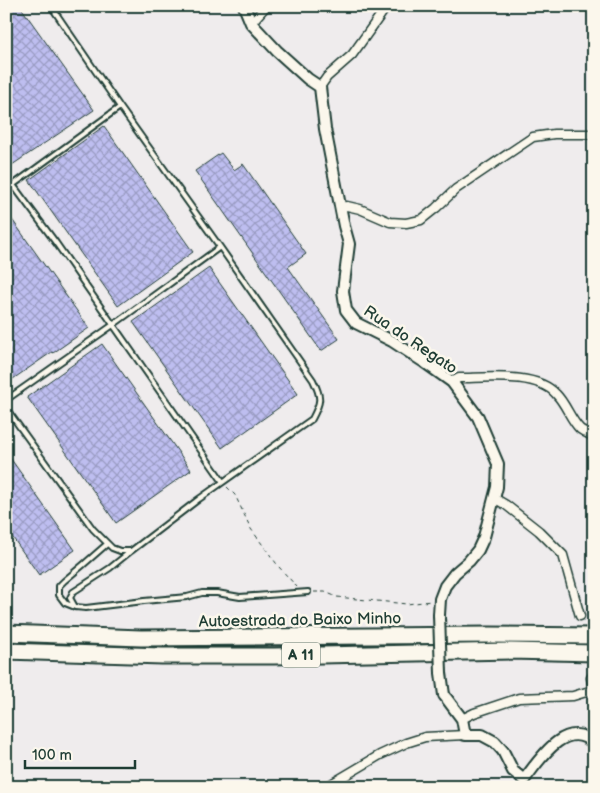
<svg xmlns="http://www.w3.org/2000/svg" width="600" height="793" font-family="'Balsamiq Sans',sans-serif">
  <style>
    .building { fill: url(#building-cross-hatch); stroke: #1f3d34 }
    .lines { fill: none; stroke-linecap: round; stroke-linejoin: round }
    .service-casing { stroke: #1f3d34; stroke-width: 8 }
    .minor-casing { stroke: #1f3d34; stroke-width: 11 }
    .tertiary-casing { stroke: #1f3d34; stroke-width: 14 }
    .motorway-casing { stroke: #1f3d34; stroke-width: 19 }
    .path { stroke: #1f3d34; stroke-width: 1; stroke-dasharray: 4 4; stroke-linecap: butt }
    .service { stroke: #fbf7ec; stroke-width: 4 }
    .minor { stroke: #fbf7ec; stroke-width: 8 }
    .tertiary { stroke: #fbf7ec; stroke-width: 10 }
    .motorway { stroke: #fbf7ec; stroke-width: 15 }
    .tertiary-bridge-casing { stroke: #1f3d34; stroke-width: 14; stroke-linecap: butt }
    .tertiary-bridge { stroke: #fbf7ec; stroke-width: 10 }
    .labels { text-anchor: middle; stroke-width: 5; stroke-linejoin: round; paint-order: stroke }
    .shield { fill: #fbf7ec; stroke: #61756b; stroke-width: 1 }
    .shield-label { font-size: 15px; font-weight: bold; fill: #1f3d34 }
    .street-label { font-size: 16px; fill: #1f3d34; stroke: #fbf7ec }
  </style>
  <defs>
    <pattern id="building-cross-hatch" width="8" height="8" patternUnits="userSpaceOnUse" patternTransform="scale(1.25)"><rect width="8" height="8" fill="#bebef0"/><path d="M0 0l8 8M0 8l8-8" fill="none" stroke="#9a9cc3"/></pattern>
  </defs>
  <rect width="100%" height="100%" fill="#efeced"/>
  <filter id="ink" filterUnits="userSpaceOnUse"><feTurbulence type="fractalNoise" baseFrequency=".02" numOctaves="2"/><feDisplacementMap in="SourceGraphic" scale="10" xChannelSelector="R" yChannelSelector="G"/><feConvolveMatrix kernelMatrix="1 2 1 2 8 2 1 2 1" color-interpolation-filters="sRGB"/></filter>
  <g filter="url(#ink)">
    <path class="building" d="M 6,6 L 20,6 L 94,110 L 12,165 L 6,157 Z
      M 104,126 L 193,252 L 118,306 L 29,180 Z
      M 221,153 L 234,170 L 243,164 L 306,254 L 288,267 L 339,339 L 321,351 L 195,171 Z
      M 6,211 L 89,328 L 53,353 L 52,352 L 10,381 L 6,375 Z
      M 209,268 L 298,394 L 222,448 L 133,322 Z
      M 102,344 L 191,470 L 116,523 L 27,397 Z
      M 6,452 L 75,550 L 39,575 L 6,528 Z"/>
    <g class="lines">
      <g class="service-casing">
        <path id="service" d="M 13,185 L 56,243 L 223,482
          M 6,190 L 120,107
          M 6,400 L 113,325 L 220,247
          M 6,408 L 93,529 L 112,548 L 120,551 L 131,551 L 199,499 L 312,419 C 321,402 322,398 313,380 L 220,247 L 120,107 L 51,6
          M 107,544 L 83,565 L 64,581 L 59,586 L 59,595 L 65,603 L 75,607 L 86,608 L 144,601 L 187,597 L 202,593 L 217,593 L 240,597 L 308,592
          M 75,607 L 70,598 L 73,592 L 110,568 L 131,551"/>
      </g>
      <g class="minor-casing">
        <path id="minor" d="M 251,23 L 266,6
          M 320,87 L 327,77 L 352,55 L 387,6
          M 340,207 L 347,206 L 360,209 L 390,222 L 406,223 L 421,220 L 436,208 L 456,189 L 533,137 L 554,134 L 594,134
          M 452,382 L 459,378 C 486,378 537,372 556,394 C 566,404 570,419 580,429 C 584,432 589,434 594,437
          M 494,498 L 506,505 L 539,531 L 563,555 L 580,616
          M 594,674 L 591,678 L 594,695
          M 462,719 L 474,713 L 519,698 L 573,696 L 593,690
          M 326,787 L 380,755 L 406,743 L 425,737 L 465,735"/>
      </g>
      <g class="tertiary-casing">
        <path id="tertiary" d="M 244,6 L 251,23 L 277,51 L 308,79 L 320,87 L 325,129 L 344,226 L 349,244 L 343,291 L 346,310 L 356,323 L 392,341 L 424,362 L 452,382 L 478,417 L 498,464 L 497,487 L 484,537 L 478,550 L 469,561 L 455,573 L 445,586 L 440,599 L 439,615
          M 444,695 L 462,719 L 465,735 L 482,735 L 495,742 L 503,751 L 513,771 L 524,780 C 539,760 567,716 594,744"/>
      </g>
      <g class="motorway-casing">
        <path id="motorway" d="M 6,633 L 141,638 L 490,635 L 594,636
          M 6,651 L 162,656 L 274,656 L 511,651 L 594,653"/>
      </g>
      <path class="path" d="M 227,487 L 235,495 L 251,529 L 279,567 L 297,587
        M 314,592 L 325,592 L 337,597 L 407,604 L 431,601"/>
      <use href="#service" class="service"/>
      <use href="#minor" class="minor"/>
      <use href="#tertiary" class="tertiary"/>
      <use href="#motorway" class="motorway"/>
      <g class="tertiary-bridge-casing">
        <path id="tertiary-bridge" d="M 439,615 L 441,673 L 444,695"/>
      </g>
      <use href="#tertiary-bridge" class="tertiary-bridge"/>
    </g>
  </g>
  <g class="labels">
    <rect class="shield" x="282" y="642.5" width="38" height="25" rx="4"/>
    <g class="shield-label">
      <text x="301" y="660">A 11</text>
    </g>
    <g class="street-label">
      <text transform="translate(411 339) rotate(34)" y="6">Rua do Regato</text>
      <text transform="translate(300 619) rotate(-1)" y="6">Autoestrada do Baixo Minho</text>
    </g>
  </g>
  <rect width="600" height="793" fill="none" stroke="#fbf7ec" stroke-width="25"/>
  <rect x="12" y="12" width="575" height="768" fill="none" stroke="#1f3d34" stroke-width="2" filter="url(#ink)"/>
  <path d="M25 760v8h110v-8" fill="none" stroke="#1f3d34" stroke-width="2.5"/>
  <text x="32" y="760" font-size="15" fill="#1f3d34" stroke="#fbf7ec" stroke-width="4" paint-order="stroke">100 m</text>
</svg>
